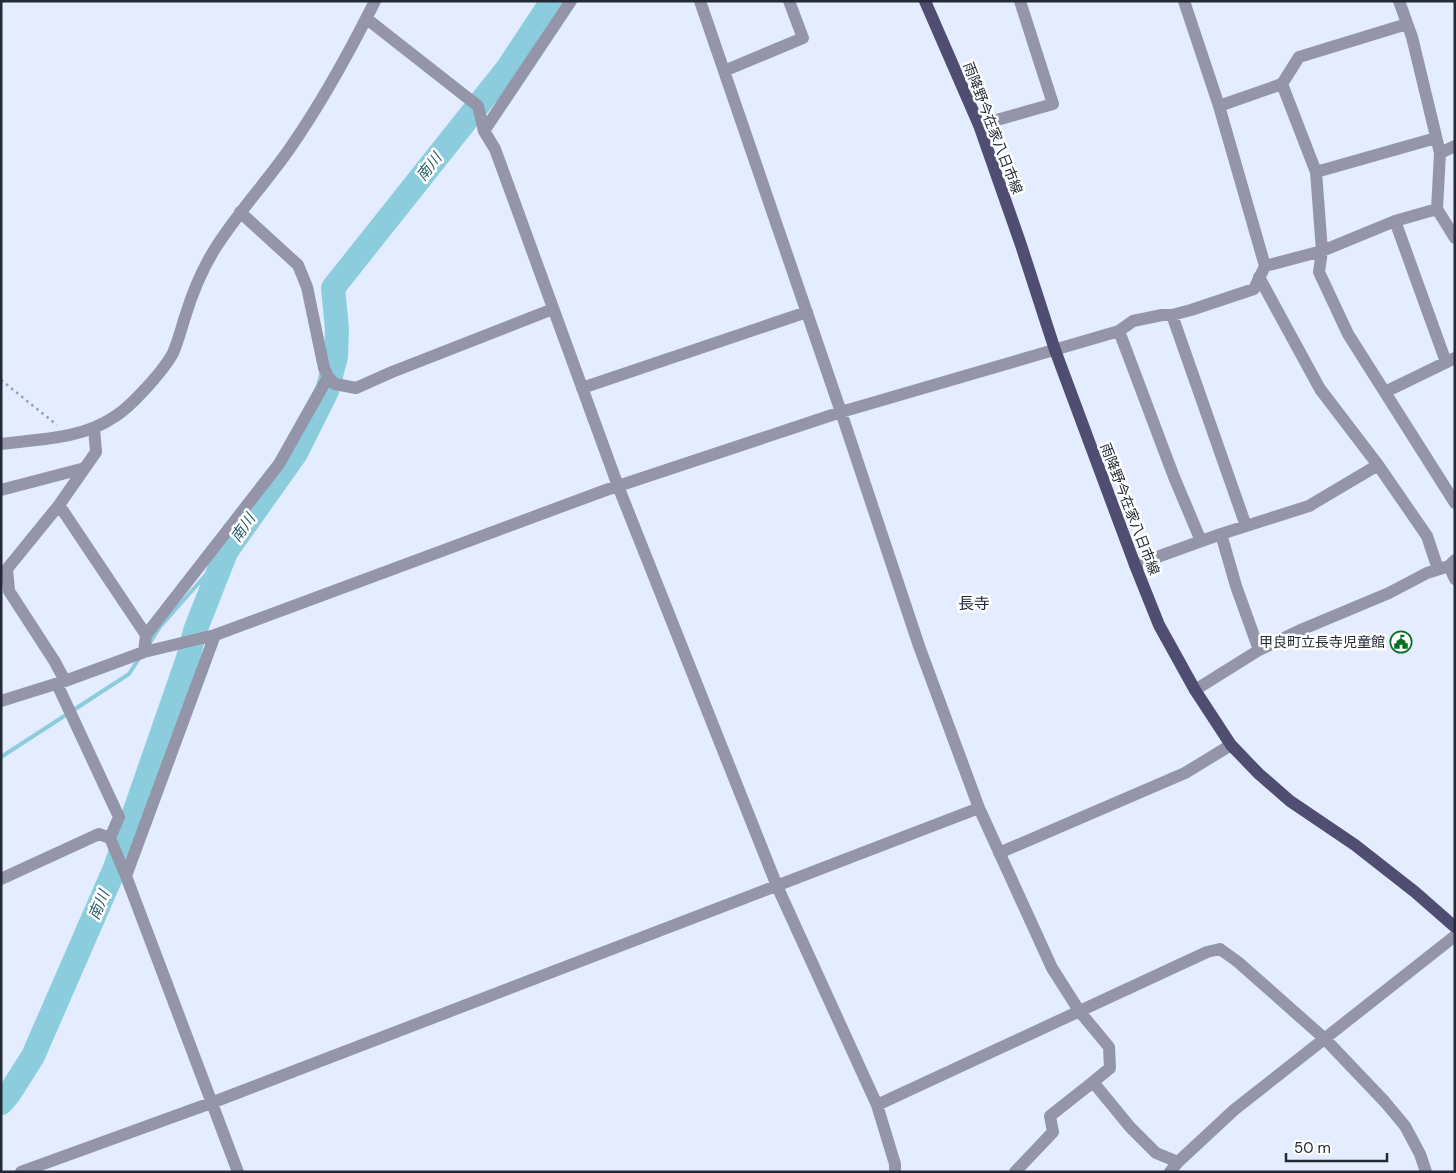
<svg xmlns="http://www.w3.org/2000/svg" width="1456" height="1173" font-family="'DM Sans','Noto Sans JP',sans-serif">
  <style>
    .lines { fill: none; stroke-linecap: round; stroke-linejoin: round }
    .stream { stroke: #8bccdd; stroke-width: 4 }
    .river { stroke: #8bccdd; stroke-width: 24 }
    .path { stroke: #979fae; stroke-width: 2.5; stroke-dasharray: 2.5 4; stroke-linecap: butt }
    .minor { stroke: #9595aa; stroke-width: 12 }
    .major { stroke: #4f4d72; stroke-width: 12 }
    .labels { text-anchor: middle; stroke-width: 5; stroke-linejoin: round; paint-order: stroke }
    .street-label { font-size: 14px; fill: #242a35; stroke: #fff }
    .poi-label { font-size: 14px; fill: #242a35; stroke: #fff; text-anchor: end }
    .water-label { font-size: 15px; font-style: italic; fill: #265c69; stroke: #fff }
    .quarter-label { font-size: 16px; fill: #1e293f; stroke: #fff }
  </style>
  <rect width="100%" height="100%" fill="#e3edff"/>
  <g class="lines">
    <path class="stream" d="M 150,643 L 159,628 L 226,552
      M 1,757 L 129,674 L 140,657"/>
    <path class="river" d="M 1,1103 L 9,1094 L 33,1056 L 115,868 L 188,658 L 195,631 L 226,552 L 296,453 L 327,391 L 336,357 L 337,329 L 333,288 L 507,69 L 552,1"/>
    <path class="path" d="M 1,380 L 57,425"/>
    <path class="minor" d="M 700,1 L 841,412 L 919,646 L 979,808 L 1052,968 L 1080,1012 L 1109,1047 L 1110,1068 L 1093,1082 L 1130,1127 L 1156,1153 L 1178,1162
      M 1399,1 L 1412,37 L 1440,153 L 1437,209 L 1455,238
      M 367,19 L 478,106 L 484,131 L 495,149 L 618,486 L 777,886 L 877,1105 L 895,1164 L 895,1172
      M 724,71 L 803,38 L 789,1
      M 1282,84 L 1316,172
      M 1219,106 L 1282,84 L 1299,57 L 1407,24
      M 979,125 L 1053,104 L 1020,1
      M 484,131 L 571,1
      M 1436,138 L 1316,172 L 1322,251 L 1319,272 L 1348,334 L 1455,503
      M 1440,153 L 1455,146
      M 240,212 L 298,265 L 307,287 L 324,368 L 328,377 L 335,384 L 356,388 L 392,372 L 553,309
      M 1395,221 L 1446,362
      M 1265,266 L 1322,251 L 1395,221 L 1437,209
      M 1172,315 L 1246,526
      M 1119,331 L 1174,477 L 1201,541
      M 582,388 L 807,312
      M 1385,392 L 1455,358
      M 1,444 C 39,439 82,439 114,417 C 131,407 164,370 173,353 C 178,342 181,329 185,317 C 192,294 201,272 213,252 C 235,216 264,185 288,151 C 321,104 349,53 375,1
      M 1378,465 L 1427,536 L 1438,569
      M 1,490 L 85,468
      M 59,505 L 146,635
      M 1221,534 L 1236,586 L 1259,650
      M 1135,565 L 1221,534 L 1309,506 L 1378,465 L 1320,389 L 1259,277
      M 1449,566 L 1455,579
      M 215,635 L 126,876 L 238,1172
      M 144,652 L 146,635 L 279,464 L 328,377
      M 65,681 L 55,662 L 9,591 L 7,569 L 59,505 L 96,452 L 94,428
      M 57,684 L 119,817 L 110,838 L 126,876
      M 1195,690 L 1259,650 L 1303,629 L 1389,593 L 1427,573 L 1449,566 L 1455,560
      M 1,701 L 65,681 L 144,652 L 215,635 L 606,490 L 841,412 L 1119,331 L 1133,321 L 1162,315 L 1172,315 L 1191,310 L 1254,289 L 1265,266 L 1219,106 L 1184,1
      M 999,853 L 1185,773 L 1231,745
      M 1,879 L 99,834 L 110,838
      M 877,1105 L 1207,952 L 1220,949 L 1238,962 L 1325,1039 L 1385,1102 L 1405,1126 L 1420,1154 L 1426,1172
      M 21,1172 L 211,1103 L 979,808
      M 1015,1172 L 1053,1132 L 1050,1116 L 1093,1082
      M 1170,1172 L 1178,1162 L 1234,1110 L 1455,936"/>
    <path class="major" d="M 925,1 L 979,125 L 1021,245 L 1055,350 L 1135,565 L 1159,625 L 1195,690 L 1231,745 L 1259,774 L 1290,801 L 1355,845 L 1415,892 L 1455,927"/>
  </g>
  <defs>
    <g id="civic-ring" transform="scale(1.125)"><circle r="9.5" fill="#fff" stroke="#067020" stroke-width="1.5"/><path d="M-.6-6.5H3V-4.5H.6V-3L4-1V1h2V6H-6V1h2V-1L-.6-3ZM-1.2 2.5V6h2.4V2.5Z" fill="#067020"/></g>
  </defs>
  <g fill-rule="evenodd">
    <use href="#civic-ring" x="1401" y="642"/>
  </g>
  <g class="labels">
    <g class="street-label">
      <text transform="translate(993 128) rotate(69)" y="5">雨降野今在家八日市線</text>
      <text transform="translate(1130 509) rotate(69)" y="5">雨降野今在家八日市線</text>
    </g>
    <g class="poi-label">
      <text x="1385" y="647">甲良町立長寺児童館</text>
    </g>
    <g class="water-label">
      <text transform="translate(429 167) rotate(-52)" y="5">南川</text>
      <text transform="translate(243 528) rotate(-55)" y="5">南川</text>
      <text transform="translate(99 905) rotate(-67)" y="5">南川</text>
    </g>
    <g class="quarter-label">
      <text x="974" y="609">長寺</text>
    </g>
  </g>
  <rect width="1456" height="1173" fill="none" stroke="#242a35" stroke-width="5"/>
  <path d="M1286 1153v8h101v-8" fill="none" stroke="#242a35" stroke-width="2.5"/>
  <text x="1294" y="1153" font-size="15" fill="#242a35" stroke="#ffffff" stroke-width="4" paint-order="stroke">50 m</text>
</svg>
